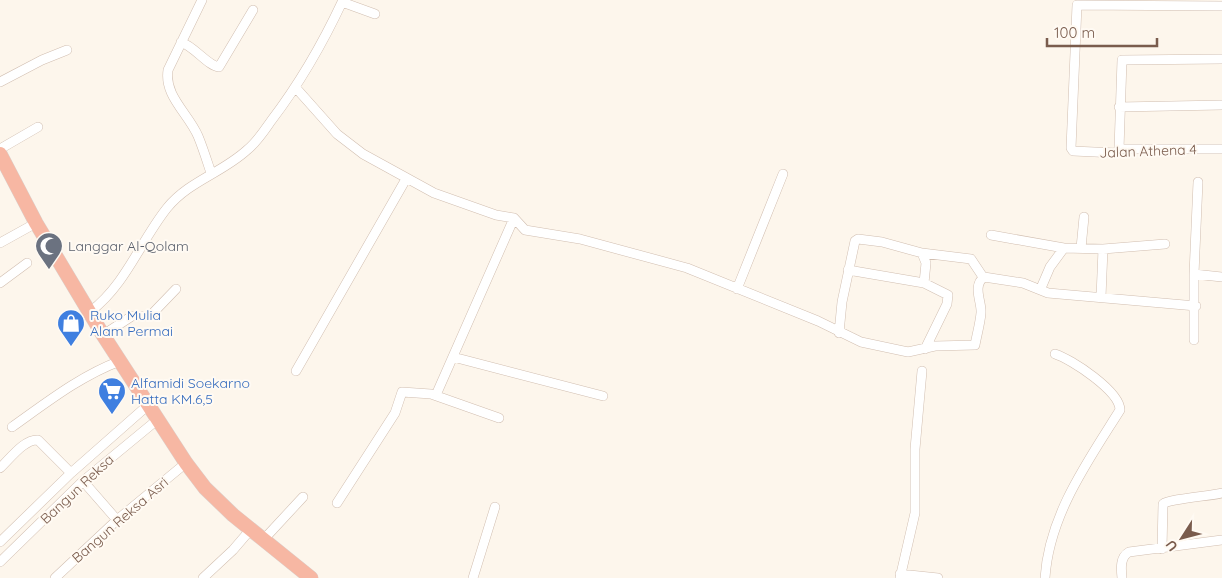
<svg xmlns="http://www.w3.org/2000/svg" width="1222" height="578" font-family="Quicksand,sans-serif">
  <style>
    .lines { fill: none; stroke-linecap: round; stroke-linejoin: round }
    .minor-casing { stroke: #d1beb0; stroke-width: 10 }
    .highway-casing { stroke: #dad1cd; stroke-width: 15 }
    .minor { stroke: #fff; stroke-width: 9 }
    .highway { stroke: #f7b7a3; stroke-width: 14 }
    .labels { text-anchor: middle; stroke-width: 4; stroke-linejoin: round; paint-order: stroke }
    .street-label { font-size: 14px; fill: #7a5c4d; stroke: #fffaf3 }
    .worship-label { font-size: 14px; fill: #5b616d; stroke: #fffaf3; text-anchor: start }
    .shop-label { font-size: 14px; fill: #366cbe; stroke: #fffaf3; text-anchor: start }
  </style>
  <rect width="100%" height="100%" fill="#fdf6ec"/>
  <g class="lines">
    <g class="minor-casing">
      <path id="minor" d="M 202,0 L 168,70 C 164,96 188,113 198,136 C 203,148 207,161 211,173
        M 342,2 L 375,14
        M 1222,6 L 1077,5 L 1071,148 L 1073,151 L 1116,153 L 1119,149 L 1222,149
        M 181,42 C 195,47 208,66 219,67 L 253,10
        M 0,82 L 42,60 L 67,50
        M 296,88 L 337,134 L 363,154 L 434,193 L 496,215 L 514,218 L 525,230 L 580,239 L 687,268 L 818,321 L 861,342 L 908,352 L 935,346 L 975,345 C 977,334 980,324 981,313 C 982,302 972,286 984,277 L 1023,283 L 1048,293 L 1196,306
        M 1119,107 L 1222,105
        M 0,149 L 38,127
        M 1119,149 L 1122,60 L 1222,59
        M 991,235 L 1064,248 L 1103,249 L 1165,244
        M 0,243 L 36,223
        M 1081,248 L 1084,217
        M 922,253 L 971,259 L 983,277
        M 848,270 L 924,283
        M 1194,274 L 1222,277
        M 0,283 L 27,263
        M 1041,288 L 1050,267 L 1064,248
        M 737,289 L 783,174
        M 1101,297 L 1103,249
        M 91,311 C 126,284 140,242 167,208 C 189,181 222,173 247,150 C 257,142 264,131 271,121 C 300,83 323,43 343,0
        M 839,333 L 842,302 L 855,241 L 858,239 L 882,242 L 922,253 L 926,263 L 924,283 L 948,295 L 947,304 L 925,349
        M 103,335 L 132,316 L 150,316 L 176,289
        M 1194,340 L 1194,274 L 1198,182
        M 453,357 L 603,396
        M 296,371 L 406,179
        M 436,395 L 514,218
        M 12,427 C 46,403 80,376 120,361
        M 0,468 C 10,459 24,439 38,440 L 71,473
        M 83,481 L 117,520
        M 337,503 L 395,413 L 402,392 L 431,394 L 499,418
        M 265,538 L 303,497
        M 0,542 L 71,473 L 147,406
        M 1162,549 L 1163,504 C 1169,499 1210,496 1222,493
        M 0,562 L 83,481 L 157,420
        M 900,574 L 938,578
        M 55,578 L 117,520 L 186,463
        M 203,578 L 233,550 L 251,529
        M 473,578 L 495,507
        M 900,578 L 915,513 L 915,449 L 922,371
        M 1045,578 C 1049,515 1088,461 1120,410 C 1120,391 1071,359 1055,354
        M 1122,578 C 1121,568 1120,557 1129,552 L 1222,540"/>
    </g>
    <g class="highway-casing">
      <path id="highway" d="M 0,154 L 36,223 L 103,335 L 186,463 L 205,488 L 233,515 L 311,578"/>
    </g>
    <use href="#minor" class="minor"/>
    <use href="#highway" class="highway"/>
  </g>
  <defs>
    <g id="mosque-pin" transform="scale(1.4375)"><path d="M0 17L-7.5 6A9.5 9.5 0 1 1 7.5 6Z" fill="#6b7280" stroke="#fffaf3"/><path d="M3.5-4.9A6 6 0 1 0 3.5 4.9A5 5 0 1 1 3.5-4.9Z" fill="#fff"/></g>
    <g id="shop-pin" transform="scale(1.4375)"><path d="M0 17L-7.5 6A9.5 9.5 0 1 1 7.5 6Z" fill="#3f7fe0" stroke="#fffaf3"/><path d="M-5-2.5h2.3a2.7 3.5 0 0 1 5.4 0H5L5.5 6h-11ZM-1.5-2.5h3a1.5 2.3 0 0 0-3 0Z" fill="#fff"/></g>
    <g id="supermarket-pin" transform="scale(1.4375)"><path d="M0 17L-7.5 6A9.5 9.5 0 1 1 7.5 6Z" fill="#3f7fe0" stroke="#fffaf3"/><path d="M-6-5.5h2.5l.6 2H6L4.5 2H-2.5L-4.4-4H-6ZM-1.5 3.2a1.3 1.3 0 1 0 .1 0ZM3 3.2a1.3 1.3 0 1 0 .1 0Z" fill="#fff"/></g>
  </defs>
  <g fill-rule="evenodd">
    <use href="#mosque-pin" x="49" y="246"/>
    <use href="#shop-pin" x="71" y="323"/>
    <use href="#supermarket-pin" x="112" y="391"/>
  </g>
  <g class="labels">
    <g class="street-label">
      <text transform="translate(1148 151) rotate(-2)" y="5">Jalan Athena 4</text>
      <text transform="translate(77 489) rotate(-43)" y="5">Bangun Reksa</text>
      <text transform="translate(120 520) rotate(-41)" y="5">Bangun Reksa Asri</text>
    </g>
    <g class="worship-label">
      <text x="68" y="251">Langgar Al-Qolam</text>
    </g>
    <g class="shop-label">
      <text x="90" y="320">Ruko Mulia<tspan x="90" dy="16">Alam Permai</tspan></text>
      <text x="131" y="388">Alfamidi Soekarno<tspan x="131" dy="16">Hatta KM.6,5</tspan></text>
    </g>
  </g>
  <g transform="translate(1182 538) rotate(234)" stroke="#fffaf3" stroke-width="4" paint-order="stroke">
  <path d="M0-4L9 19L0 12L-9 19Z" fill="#7a5c4d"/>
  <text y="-8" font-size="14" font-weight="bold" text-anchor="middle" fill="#7a5c4d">U</text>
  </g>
  <path d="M1047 38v8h110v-8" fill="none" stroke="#7a5c4d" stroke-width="2.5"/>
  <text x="1054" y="38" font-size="15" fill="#7a5c4d" stroke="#fffaf3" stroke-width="4" paint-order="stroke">100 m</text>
</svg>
